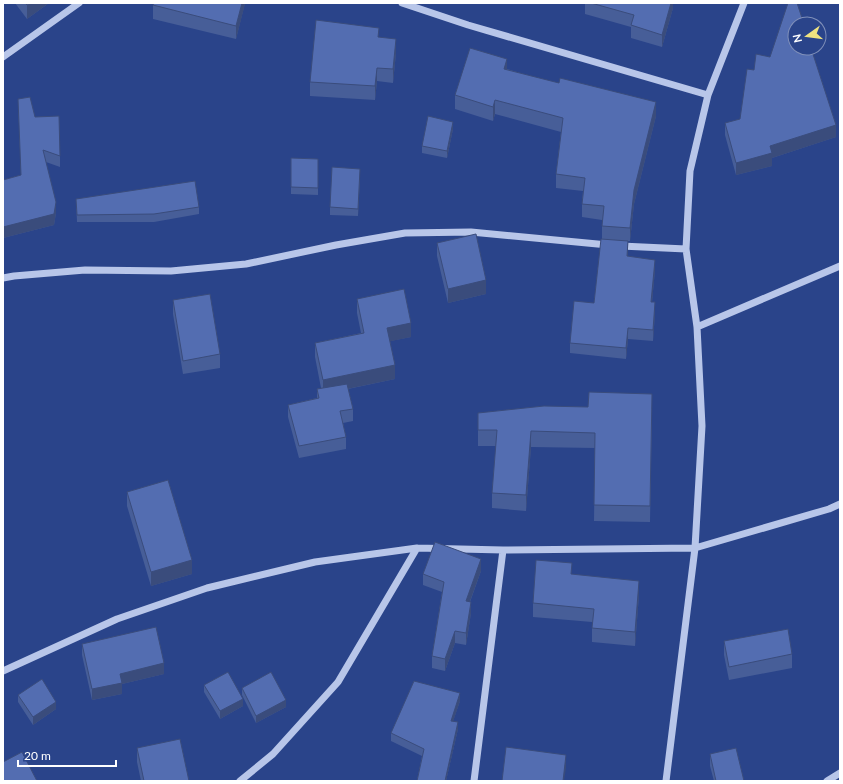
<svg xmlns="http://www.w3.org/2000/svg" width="843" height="784" font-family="Lato,sans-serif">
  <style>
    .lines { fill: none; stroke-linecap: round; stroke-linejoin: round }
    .minor { stroke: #b8c6e9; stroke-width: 7 }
    .wall { fill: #475e98 }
    .shaded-wall { fill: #3a4c7c }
    .building { fill: #536db1; stroke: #3a4c7c }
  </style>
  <rect width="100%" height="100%" fill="#2a448a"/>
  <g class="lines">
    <path class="minor" d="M 402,3 L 468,25 L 708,95
      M 3,57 L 79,3
      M 621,246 L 686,249
      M 3,278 L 14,276 L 85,270 L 171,271 L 246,264 L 336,245 L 405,233 L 471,232 L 608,245
      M 697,327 L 840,266
      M 3,671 L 117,619 L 207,588 L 315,562 L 417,548
      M 240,781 L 273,754 L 338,682 L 417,548 L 503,550 L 695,548 L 829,509 L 840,504
      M 474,781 L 503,550
      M 666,781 L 695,548 L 702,426 L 697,327 L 686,249 L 690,171 L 708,95 L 744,3
      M 827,781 L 840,773"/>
  </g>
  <path class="wall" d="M 15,3 L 49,3 L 27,19 Z
    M 245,3 L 236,39 L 153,19 L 153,5 Z
    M 585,3 L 673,3 L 673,8 L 662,47 L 631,38 L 631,27 L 585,14 Z
    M 379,37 L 396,53 L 393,83 L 377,81 L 375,100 L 310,96 L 310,82 Z
    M 507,69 L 656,116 L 634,204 L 630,241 L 628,241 L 628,256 L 655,270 L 652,302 L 655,313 L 653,341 L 628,339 L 626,359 L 570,353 L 570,343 L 594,303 L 602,239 L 602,220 L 582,217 L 582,204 L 583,191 L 556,188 L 556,174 L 561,132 L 495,114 L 493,121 L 455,109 L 455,95 Z
    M 18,99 L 35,117 L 60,156 L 60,167 L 46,162 L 56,213 L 54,225 L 3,238 L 3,180 L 21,175 Z
    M 725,123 L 836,137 L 772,158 L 772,166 L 736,175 L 725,135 Z
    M 453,129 L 447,158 L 422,153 L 422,146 Z
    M 291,158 L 318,159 L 318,195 L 291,194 Z
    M 360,176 L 358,216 L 330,215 L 330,207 Z
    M 76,199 L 199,207 L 199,214 L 154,222 L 77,222 Z
    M 437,243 L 486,294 L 448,303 L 437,256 Z
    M 357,299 L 411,337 L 390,341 L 395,379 L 348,389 L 353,409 L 353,421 L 343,423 L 346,437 L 346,449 L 299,458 L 288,417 L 288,405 L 317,398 L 317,389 L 321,388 L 315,357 L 315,343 L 361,333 L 357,313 Z
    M 173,300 L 220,354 L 220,368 L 183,374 L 173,314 Z
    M 652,409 L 650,522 L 594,521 L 595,448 L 531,447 L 526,511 L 492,508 L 492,493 L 496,446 L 478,446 L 478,413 Z
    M 127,492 L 192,574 L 151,586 L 127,506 Z
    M 481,571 L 470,602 L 471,613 L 466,645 L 455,643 L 445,671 L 432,668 L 432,656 L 442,592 L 423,585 L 423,574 Z
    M 572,574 L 639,595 L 635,646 L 592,642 L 592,622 L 533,617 L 533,603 Z
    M 724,641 L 792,654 L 792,668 L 729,680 L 724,655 Z
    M 82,644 L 164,674 L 122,684 L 122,694 L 92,700 L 82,655 Z
    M 204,685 L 243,706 L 220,719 L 204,692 Z
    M 242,688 L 286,707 L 256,723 L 242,695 Z
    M 18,695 L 56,709 L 33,725 L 18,702 Z
    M 460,701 L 453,721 L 458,729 L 446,781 L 417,781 L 422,756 L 391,741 L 391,733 Z
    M 137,748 L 189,781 L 141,781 L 137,762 Z
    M 710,754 L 744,781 L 714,781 L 710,766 Z"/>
  <path class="shaded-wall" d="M 31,3 L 49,3 L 27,19 L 27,5 Z
    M 242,3 L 245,3 L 245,4 L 236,39 L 236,26 Z
    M 671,3 L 673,3 L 673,8 L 662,47 L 662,35 Z
    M 396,39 L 396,53 L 393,83 L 393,69 Z
    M 507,59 L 507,72 L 504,69 Z
    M 377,68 L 377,81 L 375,100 L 375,86 Z
    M 495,100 L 495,114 L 493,121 L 493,107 Z
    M 656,102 L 656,116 L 634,204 L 630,241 L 630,228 L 634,190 Z
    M 453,122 L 453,129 L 447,158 L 447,151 Z
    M 836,125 L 836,137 L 772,158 L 772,166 L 736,175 L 736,163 L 770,146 Z
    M 360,169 L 360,176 L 358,216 L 358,209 Z
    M 56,202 L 56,213 L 54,225 L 3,238 L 3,227 Z
    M 628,241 L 628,251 L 627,267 L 627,256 Z
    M 655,260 L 655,270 L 651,312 L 651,302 Z
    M 486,280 L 486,294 L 448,303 L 448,289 Z
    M 655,302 L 655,313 L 653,341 L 653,330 Z
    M 411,323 L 411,337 L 387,342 L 387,328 Z
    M 628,328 L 628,339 L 626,359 L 626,348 Z
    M 395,365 L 395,379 L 323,394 L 323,380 Z
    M 531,431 L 531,447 L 526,511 L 526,495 Z
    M 481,559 L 481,571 L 466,612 L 466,601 Z
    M 192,560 L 192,574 L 151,586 L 151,572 Z
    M 639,581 L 639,595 L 635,646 L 635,632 Z
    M 471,602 L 471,613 L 466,645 L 466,633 Z
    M 455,631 L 455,643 L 445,671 L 445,659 Z
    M 164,663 L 164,674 L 122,684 L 122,694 L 92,700 L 92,689 L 120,674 Z
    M 460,693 L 460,701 L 451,728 L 451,721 Z
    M 243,699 L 243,706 L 220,719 L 220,711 Z
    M 286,700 L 286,707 L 256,723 L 256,716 Z
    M 56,702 L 56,709 L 33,725 L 33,717 Z
    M 458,722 L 458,729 L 446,781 L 445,781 Z
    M 566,755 L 566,768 L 564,781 L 563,781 Z"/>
  <path class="building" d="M 25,3 L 31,3 L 27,5 Z
    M 154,3 L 242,3 L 236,26 L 153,5 Z
    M 591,3 L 671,3 L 662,35 L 631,25 L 634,15 Z
    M 788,3 L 797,3 L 804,24 L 795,24 L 795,48 L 811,48 L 836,125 L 770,146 L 772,153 L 736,163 L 725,123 L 740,119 L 747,69 L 754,70 L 756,54 L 770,57 Z
    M 316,20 L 379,28 L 378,37 L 396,39 L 393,69 L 377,68 L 375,86 L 310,82 Z
    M 470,48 L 507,59 L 504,69 L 559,83 L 560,78 L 656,102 L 634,190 L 630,228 L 602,226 L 604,206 L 582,204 L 585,178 L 556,174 L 563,118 L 495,100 L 493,107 L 455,95 Z
    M 30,97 L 35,117 L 59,116 L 60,156 L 43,150 L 56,202 L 54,214 L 3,227 L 3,180 L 21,175 L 18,99 Z
    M 428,116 L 453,122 L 447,151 L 422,146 Z
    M 291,158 L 318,159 L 318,188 L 291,187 Z
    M 332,167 L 360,169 L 358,209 L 330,207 Z
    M 195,181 L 199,207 L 154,214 L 77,215 L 76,199 Z
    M 476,234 L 486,280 L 448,289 L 437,243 Z
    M 601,239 L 628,241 L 627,256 L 655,260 L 651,302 L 655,302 L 653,330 L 628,328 L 626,348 L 570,343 L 574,301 L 594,303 Z
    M 404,289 L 411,323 L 387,328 L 395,365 L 323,380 L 315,343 L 364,333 L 357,299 Z
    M 210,294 L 220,354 L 183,361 L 173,300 Z
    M 347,384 L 353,409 L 340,411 L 346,437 L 299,446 L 288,405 L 319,398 L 317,389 Z
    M 589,392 L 652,394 L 650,506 L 594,505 L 595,433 L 531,431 L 526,495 L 492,493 L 497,430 L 478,430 L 478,413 L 544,406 L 588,407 Z
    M 168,480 L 192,560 L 151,572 L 127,492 Z
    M 435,542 L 481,559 L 466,601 L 471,602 L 466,633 L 455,631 L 445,659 L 432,656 L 444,582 L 423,574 Z
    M 536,560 L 572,563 L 571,574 L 639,581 L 635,632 L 592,628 L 594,609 L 533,603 Z
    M 156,627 L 164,663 L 120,674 L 122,683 L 92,689 L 82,644 Z
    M 788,629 L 792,654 L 729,667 L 724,641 Z
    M 228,672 L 243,699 L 220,711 L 204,685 Z
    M 271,672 L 286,700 L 256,716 L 242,688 Z
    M 42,679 L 56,702 L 33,717 L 18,695 Z
    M 414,681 L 460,693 L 451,721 L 458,722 L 445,781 L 417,781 L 424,749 L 391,733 Z
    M 180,739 L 189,781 L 144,781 L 137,748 Z
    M 506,747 L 566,755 L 563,781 L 502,781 Z
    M 736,748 L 744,781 L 716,781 L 710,754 Z
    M 22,752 L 37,781 L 3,781 L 3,762 Z"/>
  <rect width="843" height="784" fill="none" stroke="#ffffff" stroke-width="8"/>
  <g transform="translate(807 36) rotate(256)"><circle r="19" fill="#2a448a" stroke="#7f8fb9"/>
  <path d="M0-3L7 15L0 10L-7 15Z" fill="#efe280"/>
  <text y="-6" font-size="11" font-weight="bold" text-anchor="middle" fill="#ffffff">N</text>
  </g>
  <path d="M18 760v6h98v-6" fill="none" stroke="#ffffff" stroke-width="2"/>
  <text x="24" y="760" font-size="12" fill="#ffffff" stroke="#2a448a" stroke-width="3" paint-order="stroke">20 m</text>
</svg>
